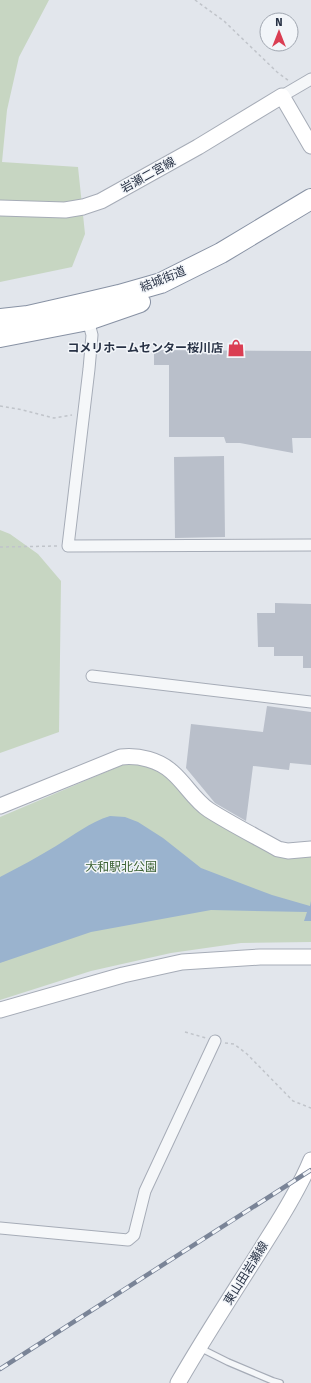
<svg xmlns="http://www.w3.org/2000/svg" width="311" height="1383" font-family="'Fira Sans','Noto Sans JP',sans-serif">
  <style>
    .green { fill: #c7d6c2 }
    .water { fill: #9ab3ce }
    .building { fill: #b9bfca }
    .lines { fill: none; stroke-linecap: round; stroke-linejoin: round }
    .lane-casing { stroke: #a6acb7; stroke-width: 8 }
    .street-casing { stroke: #a6acb7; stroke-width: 13 }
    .secondary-casing { stroke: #a6acb7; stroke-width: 17 }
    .highway-casing { stroke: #8892a4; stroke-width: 22 }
    .path { stroke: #c0c4ca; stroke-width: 1.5; stroke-dasharray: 3 3; stroke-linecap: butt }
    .lane { stroke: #f5f7f9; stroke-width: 5.5 }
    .street { stroke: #f5f7f9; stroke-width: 11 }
    .secondary { stroke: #fff; stroke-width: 15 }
    .highway { stroke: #fff; stroke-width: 20 }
    .rail-casing { stroke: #7a8497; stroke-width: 4.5 }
    .rail { stroke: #f2f5f9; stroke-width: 3; stroke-dasharray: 9; stroke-linecap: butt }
    .labels { text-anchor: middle; stroke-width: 3; stroke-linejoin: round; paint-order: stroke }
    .street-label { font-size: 12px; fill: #283245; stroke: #f2f5f9 }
    .poi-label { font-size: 12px; font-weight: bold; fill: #283245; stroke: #f2f5f9; text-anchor: end }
    .park-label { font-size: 12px; fill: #3c6234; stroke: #f2f5f9 }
  </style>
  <rect width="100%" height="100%" fill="#e2e6ec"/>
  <path class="green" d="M 0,0 L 49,0 L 19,57 L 7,110 L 2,162 L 78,167 L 85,234 L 72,267 L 0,282 Z
    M 0,530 L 10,534 L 38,554 L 61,581 L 59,732 L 0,753 Z
    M 127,763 L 149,765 L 168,774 L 263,846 L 284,858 L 311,856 L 311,942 L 241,943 L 171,953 L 91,971 L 0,1000 L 0,817 Z"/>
  <path class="water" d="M 110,816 L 125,817 L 138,822 L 163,838 L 201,868 L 272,895 L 310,906 L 311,901 L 311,921 L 304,921 L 307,912 L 211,910 L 91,932 L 0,963 L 0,877 C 19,867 38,857 56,846 C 74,835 90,822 110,816 Z"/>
  <path class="building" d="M 154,350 L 311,351 L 311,438 L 292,438 L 293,453 L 240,443 L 226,443 L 224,437 L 169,437 L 169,365 L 154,365 Z
    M 224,456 L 225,537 L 175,538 L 174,457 Z
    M 275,603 L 311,604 L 311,668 L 303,668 L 303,656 L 274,656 L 274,647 L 258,647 L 257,613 L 275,613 Z
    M 267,706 L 311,712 L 311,765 L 290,763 L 289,770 L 253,766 L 246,821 L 215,803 L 186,768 L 191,724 L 263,732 Z"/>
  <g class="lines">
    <g class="lane-casing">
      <path id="lane" d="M 200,1348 L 228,1362 L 273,1381 L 280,1383"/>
    </g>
    <g class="street-casing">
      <path id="street" d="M 282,96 L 311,79
        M 88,320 L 92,335 L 89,369 L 68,546 L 311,545
        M 92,676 L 311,702
        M 0,1228 L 128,1240 L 134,1235 L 145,1191 L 215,1041"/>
    </g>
    <g class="secondary-casing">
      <path id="secondary" d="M 0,208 L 65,210 L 83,207 L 101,201 L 198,147 L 282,96 L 311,146
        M 0,806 L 121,757 C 139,755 159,760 172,772 C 186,784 194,800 209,810 C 231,824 255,836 278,849 L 288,851 L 311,849
        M 0,1010 L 123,975 L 182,962 L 260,957 L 311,957
        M 178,1383 C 206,1334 238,1286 268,1238 C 284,1213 300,1187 311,1160"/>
    </g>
    <g class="highway-casing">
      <path id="highway" d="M 0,319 L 28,316 L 85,303 L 119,295 L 161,283 L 221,253 L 311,199
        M 0,337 L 88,320 L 140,302"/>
    </g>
    <path class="path" d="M 195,0 L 224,21 L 277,72 L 289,81
      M 0,406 L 23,410 L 54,418 L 72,415
      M 0,547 L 58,546
      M 185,1032 L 206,1038
      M 225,1043 L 234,1044 L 247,1054 L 293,1101 L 311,1108"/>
    <use href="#lane" class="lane"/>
    <use href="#street" class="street"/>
    <use href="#secondary" class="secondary"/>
    <use href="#highway" class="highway"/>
    <g class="rail-casing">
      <path id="rail" d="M 0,1369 L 311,1170"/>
    </g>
    <use href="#rail" class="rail"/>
  </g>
  <defs>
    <g id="shop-bare" transform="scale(1.38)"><path d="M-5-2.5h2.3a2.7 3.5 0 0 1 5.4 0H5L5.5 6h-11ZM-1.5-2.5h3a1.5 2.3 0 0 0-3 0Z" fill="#da3e53" stroke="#f2f5f9" stroke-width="2.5" paint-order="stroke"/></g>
  </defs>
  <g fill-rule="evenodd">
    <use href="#shop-bare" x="236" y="348"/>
  </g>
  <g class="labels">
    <g class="street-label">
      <text transform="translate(148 175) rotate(-29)" y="4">岩瀬二宮線</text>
      <text transform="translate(163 279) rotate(-22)" y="4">結城街道</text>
      <text transform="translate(246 1273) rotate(-58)" y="4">東山田岩瀬線</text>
    </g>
    <g class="poi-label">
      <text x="223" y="352">コメリホームセンター桜川店</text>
    </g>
    <g class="park-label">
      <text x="121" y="871">大和駅北公園</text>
    </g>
  </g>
  <g transform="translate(279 32)"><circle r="19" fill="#f2f5f9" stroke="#a1a7b1"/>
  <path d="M0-3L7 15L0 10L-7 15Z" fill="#da3e53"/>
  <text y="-6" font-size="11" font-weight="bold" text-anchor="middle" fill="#283245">N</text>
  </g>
</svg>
